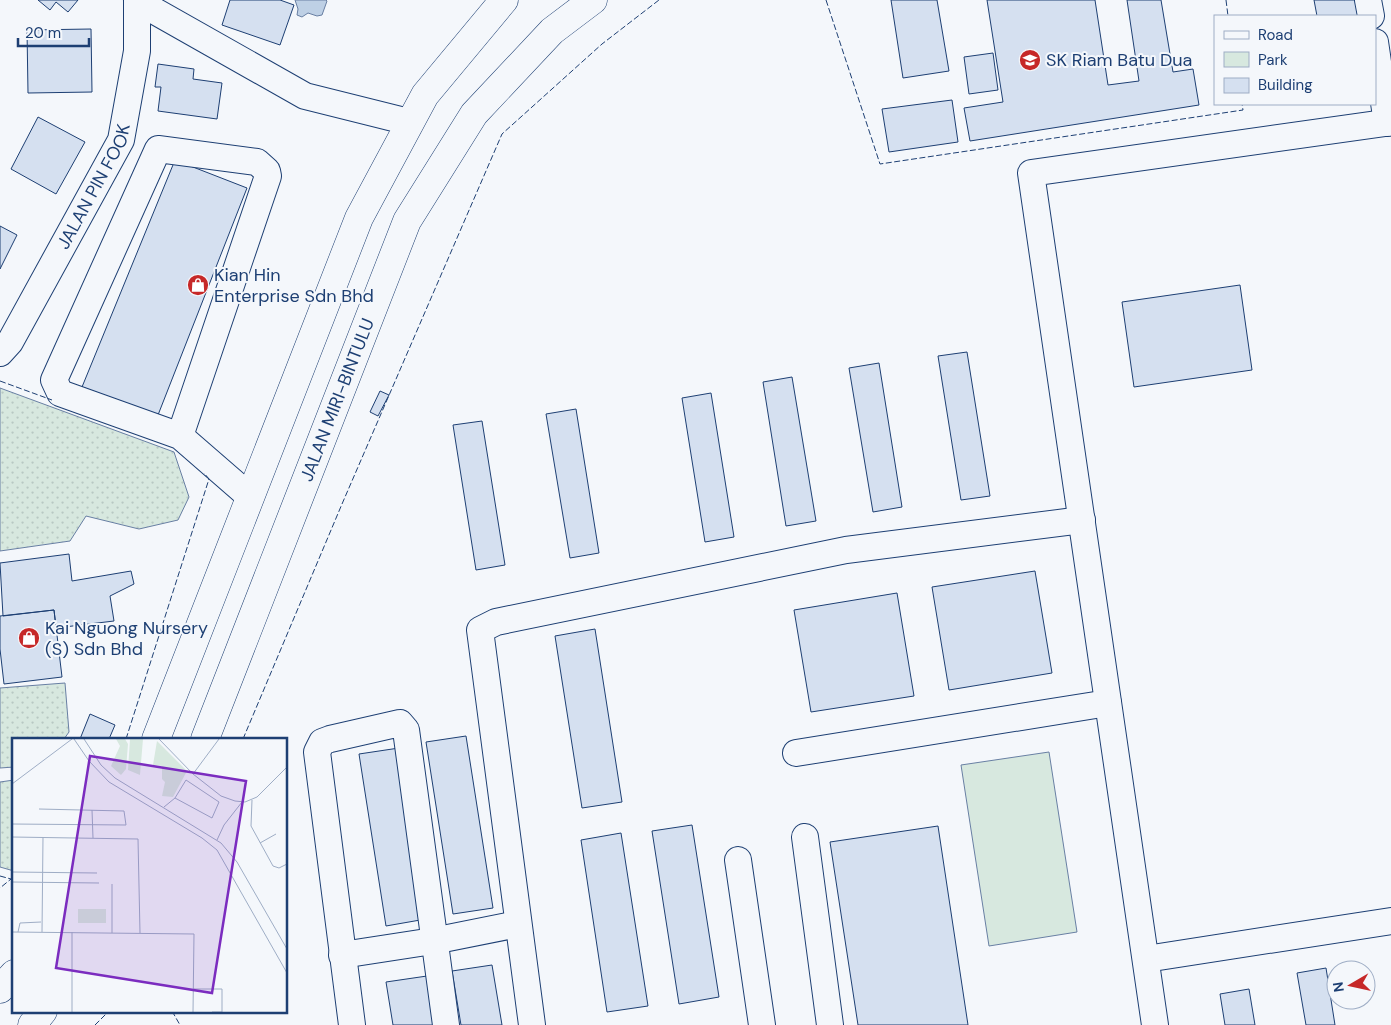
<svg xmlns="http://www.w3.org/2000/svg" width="1391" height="1025" font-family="'DM Sans',sans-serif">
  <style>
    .grass { fill: url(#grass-dots); stroke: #687fa3 }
    .park { fill: #d7e8df; stroke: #687fa3 }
    .water { fill: #bed0e5; stroke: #687fa3 }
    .building { fill: #d5e0f0; stroke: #1d3f73 }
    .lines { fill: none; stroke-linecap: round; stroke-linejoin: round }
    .minor-casing { stroke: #1d3f73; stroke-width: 28 }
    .highway-casing { stroke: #1d3f73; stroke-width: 29 }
    .minor { stroke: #f4f7fb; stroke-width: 26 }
    .highway { stroke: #f4f7fb; stroke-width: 28 }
    .fence { stroke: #1d3f73; stroke-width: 1; stroke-dasharray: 6 2.5; stroke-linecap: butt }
    .labels { text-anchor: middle; stroke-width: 4; stroke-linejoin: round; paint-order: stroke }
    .poi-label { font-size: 18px; fill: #1d3f73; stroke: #f4f7fb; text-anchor: start }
    .street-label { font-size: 18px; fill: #1d3f73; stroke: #f4f7fb }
    .inset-road { fill: none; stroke: #9eadc5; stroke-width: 1 }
    .view { fill: #7b2cbf; fill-opacity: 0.15; stroke: #7b2cbf; stroke-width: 2.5 }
    .inset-edge { fill: none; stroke: #1d3f73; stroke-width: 2.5 }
  </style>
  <defs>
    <pattern id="grass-dots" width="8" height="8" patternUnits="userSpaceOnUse" patternTransform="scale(1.25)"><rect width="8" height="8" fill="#d7e8df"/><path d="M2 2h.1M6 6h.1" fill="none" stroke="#b8c8c3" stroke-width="1.8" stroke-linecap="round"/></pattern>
  </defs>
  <rect width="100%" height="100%" fill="#f4f7fb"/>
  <path class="grass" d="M 0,388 L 174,452 L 189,497 L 178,520 L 139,529 L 86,516 L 70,541 L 0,551 Z
    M 65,683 L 69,732 L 64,739 L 14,739 L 14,767 L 0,768 L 0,688 Z
    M 14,780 L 14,871 L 0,867 L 0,782 Z"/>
  <path class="park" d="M 1049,752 L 1077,932 L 989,946 L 961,765 Z"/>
  <path class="water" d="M 295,0 L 326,0 L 327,1 L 322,15 L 317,16 L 308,13 L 302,17 L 297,15 L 298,9 Z"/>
  <path class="building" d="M 38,0 L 78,0 L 68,12 L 56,2 L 50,10 Z
    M 230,0 L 280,0 L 294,5 L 280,45 L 222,25 Z
    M 891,0 L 937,0 L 949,71 L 903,78 Z
    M 987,0 L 1095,0 L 1108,85 L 1139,81 L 1127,0 L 1161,0 L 1173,72 L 1193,69 L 1199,105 L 970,141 L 964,108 L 1003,102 Z
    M 1314,0 L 1357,0 L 1360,16 L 1317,16 Z
    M 91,29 L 92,92 L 28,93 L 27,30 Z
    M 993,53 L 998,90 L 969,94 L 964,57 Z
    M 158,64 L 194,69 L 193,79 L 222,83 L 217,119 L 158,111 L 161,87 L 155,87 Z
    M 952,100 L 958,142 L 889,152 L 882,109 Z
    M 38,117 L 85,142 L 56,194 L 11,169 Z
    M 175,160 L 247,188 L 158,415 L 82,387 Z
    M 0,226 L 17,235 L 0,269 Z
    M 1240,285 L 1252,370 L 1134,387 L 1122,302 Z
    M 967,352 L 990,496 L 961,500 L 938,356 Z
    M 879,363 L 902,507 L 873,512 L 849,368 Z
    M 792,377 L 816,521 L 786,526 L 763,382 Z
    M 380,391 L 389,395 L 378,416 L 370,412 Z
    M 711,393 L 734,537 L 705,542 L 682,398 Z
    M 576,409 L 599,553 L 570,558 L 546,414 Z
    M 482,421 L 505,565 L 476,570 L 453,425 Z
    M 69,554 L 72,581 L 131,571 L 134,584 L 110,596 L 114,621 L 56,628 L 54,610 L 3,616 L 0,563 Z
    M 1035,571 L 1052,673 L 949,690 L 932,587 Z
    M 897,593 L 914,696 L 811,712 L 794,610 Z
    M 54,610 L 62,677 L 4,684 L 0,649 L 0,616 Z
    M 595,629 L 622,802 L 582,808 L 555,636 Z
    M 90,714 L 115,725 L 109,739 L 80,739 Z
    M 466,736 L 493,908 L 453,914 L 426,742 Z
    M 399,748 L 426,919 L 386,926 L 359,754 Z
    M 692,825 L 719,997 L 679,1004 L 652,831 Z
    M 938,826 L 968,1025 L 858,1025 L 830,842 Z
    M 621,833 L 648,1006 L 607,1012 L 581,840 Z
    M 492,965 L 502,1025 L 461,1025 L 452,971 Z
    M 1326,968 L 1335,1025 L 1306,1025 L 1297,973 Z
    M 427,976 L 435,1025 L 393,1025 L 386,982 Z
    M 1249,989 L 1255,1025 L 1225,1025 L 1220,994 Z"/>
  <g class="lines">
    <g class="minor-casing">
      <g id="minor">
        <path d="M 1368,0 L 1371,16"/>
        <path d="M 137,1 L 305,96 L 409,122"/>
        <path d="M 1375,42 L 1387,123"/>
        <path id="s1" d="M 0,353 L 10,342 L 121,140 L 137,51 L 137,0"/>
        <path d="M 180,436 L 268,176 L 267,171 L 257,162 L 158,149 L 54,380 L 60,393 L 180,436 L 249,496"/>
        <path d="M 796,753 L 1108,703"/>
        <path d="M 805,837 L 830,1025"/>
        <path d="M 738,860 L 762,1025"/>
        <path d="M 342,955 L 433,941 L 518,924"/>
        <path d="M 1146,959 L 1391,921"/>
        <path d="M 352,1025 L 317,752 L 322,742 L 330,739 L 400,723 L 406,730 L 446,1025"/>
        <path d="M 532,1025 L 480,630 L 496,622 L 846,550 L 1082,520"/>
        <path d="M 1155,1025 L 1031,173 L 1391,122"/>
      </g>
    </g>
    <g class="highway-casing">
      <g id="highway">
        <path d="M 156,739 L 359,218 L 425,95 L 504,0"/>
        <path id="s2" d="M 205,739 L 407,221 L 474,114 L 552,31 L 593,0"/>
        <path d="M 0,989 L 14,974"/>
        <path d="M 32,1025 L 43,1011"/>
      </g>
    </g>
    <use href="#minor" class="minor"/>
    <use href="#highway" class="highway"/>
    <path class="fence" d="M 826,0 L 880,164 L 1243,110 L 1242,104
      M 1226,0 L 1228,16
      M 0,381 L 52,400
      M 126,739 L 209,479 L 204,473
      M 243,739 L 342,504 L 502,134 L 602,44 L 659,0
      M 0,876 L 11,879 L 0,888
      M 172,1011 L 180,1025
      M 95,1025 L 109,1011"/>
  </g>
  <defs>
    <g id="school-disc" transform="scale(1.125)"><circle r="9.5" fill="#c62828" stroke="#f4f7fb"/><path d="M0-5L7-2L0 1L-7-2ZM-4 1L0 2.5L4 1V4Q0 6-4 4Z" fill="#fff"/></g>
    <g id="shop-disc" transform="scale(1.125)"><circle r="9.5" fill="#c62828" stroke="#f4f7fb"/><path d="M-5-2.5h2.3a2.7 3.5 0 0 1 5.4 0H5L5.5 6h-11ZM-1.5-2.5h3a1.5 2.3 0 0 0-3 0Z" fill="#fff"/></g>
  </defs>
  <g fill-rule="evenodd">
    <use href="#school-disc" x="1030" y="60"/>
    <use href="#shop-disc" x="198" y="285"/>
    <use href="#shop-disc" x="29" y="638"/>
  </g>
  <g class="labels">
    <g class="poi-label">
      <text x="1046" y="66">SK Riam Batu Dua</text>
      <text x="214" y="281">Kian Hin<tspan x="214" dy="21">Enterprise Sdn Bhd</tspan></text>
      <text x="45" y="634">Kai Nguong Nursery<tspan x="45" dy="21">(S) Sdn Bhd</tspan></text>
    </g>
    <g class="street-label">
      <text dy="6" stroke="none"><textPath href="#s1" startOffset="192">JALAN PIN FOOK</textPath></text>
      <text dy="6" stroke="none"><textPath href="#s2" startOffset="364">JALAN MIRI-BINTULU</textPath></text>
    </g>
  </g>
  <g transform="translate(12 738)">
    <rect width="275" height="275" fill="#f4f7fb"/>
    <path d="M 104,1 L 113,1 L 116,6 L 114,31 L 109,37 L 99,28 L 108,8 ZM 118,1 L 131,1 L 128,37 L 116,32 ZM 145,3 L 175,33 L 161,59 L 150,58 L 153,44 L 150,41 L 150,28 L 141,27 Z" fill="#d7e8df"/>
    <path d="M 66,171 L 94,171 L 94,185 L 66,185 Z" fill="#d7e8df"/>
    <path class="inset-road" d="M 62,1 L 77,23 L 97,44 L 190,100 L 205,112 L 275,235M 72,1 L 89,27 L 103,40 L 209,105 L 225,124 L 275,211M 147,1 L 181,36 L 209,58 L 223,63 L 233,64 L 245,59 L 275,29M 181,36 L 207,1M 0,46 L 60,1M 240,62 L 239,88 L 261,128 L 267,130 L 275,126M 152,69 L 163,60 L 174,42 L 207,64 L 200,80 L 163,60M 80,72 L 81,100M 0,86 L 114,87 L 112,73 L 27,71M 0,99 L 126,101 L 128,195M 205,102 L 212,87 L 230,64M 248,105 L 264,96M 0,134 L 85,135M 0,144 L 87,145M 100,146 L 100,195M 0,194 L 182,196 L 181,274M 6,194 L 8,185 L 29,184M 30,194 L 31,99M 182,251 L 210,251 L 210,274 L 200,274M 60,274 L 60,194"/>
    <path class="view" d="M 78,18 L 234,43 L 200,255 L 44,230 Z"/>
    <rect width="275" height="275" class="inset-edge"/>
  </g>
  <rect x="1214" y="15" width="162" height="90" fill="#f4f7fb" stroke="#9eadc5"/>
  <rect x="1224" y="31" width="25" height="8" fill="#f4f7fb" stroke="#9eadc5"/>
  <text x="1258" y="40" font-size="15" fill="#1d3f73">Road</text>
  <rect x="1224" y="52" width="25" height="15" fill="#d7e8df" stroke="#9eadc5"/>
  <text x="1258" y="65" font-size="15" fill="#1d3f73">Park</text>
  <rect x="1224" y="78" width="25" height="15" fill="#d5e0f0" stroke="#9eadc5"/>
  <text x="1258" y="90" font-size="15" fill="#1d3f73">Building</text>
  <g transform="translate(1351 985) rotate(261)"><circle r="24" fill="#f4f7fb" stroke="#9eadc5"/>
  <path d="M0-4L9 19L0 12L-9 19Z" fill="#c62828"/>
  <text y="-8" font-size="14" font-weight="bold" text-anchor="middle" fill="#1d3f73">N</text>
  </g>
  <path d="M18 38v8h71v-8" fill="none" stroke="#1d3f73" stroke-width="2.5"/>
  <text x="25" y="38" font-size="15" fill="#1d3f73" stroke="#f4f7fb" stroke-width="4" paint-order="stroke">20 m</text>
</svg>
